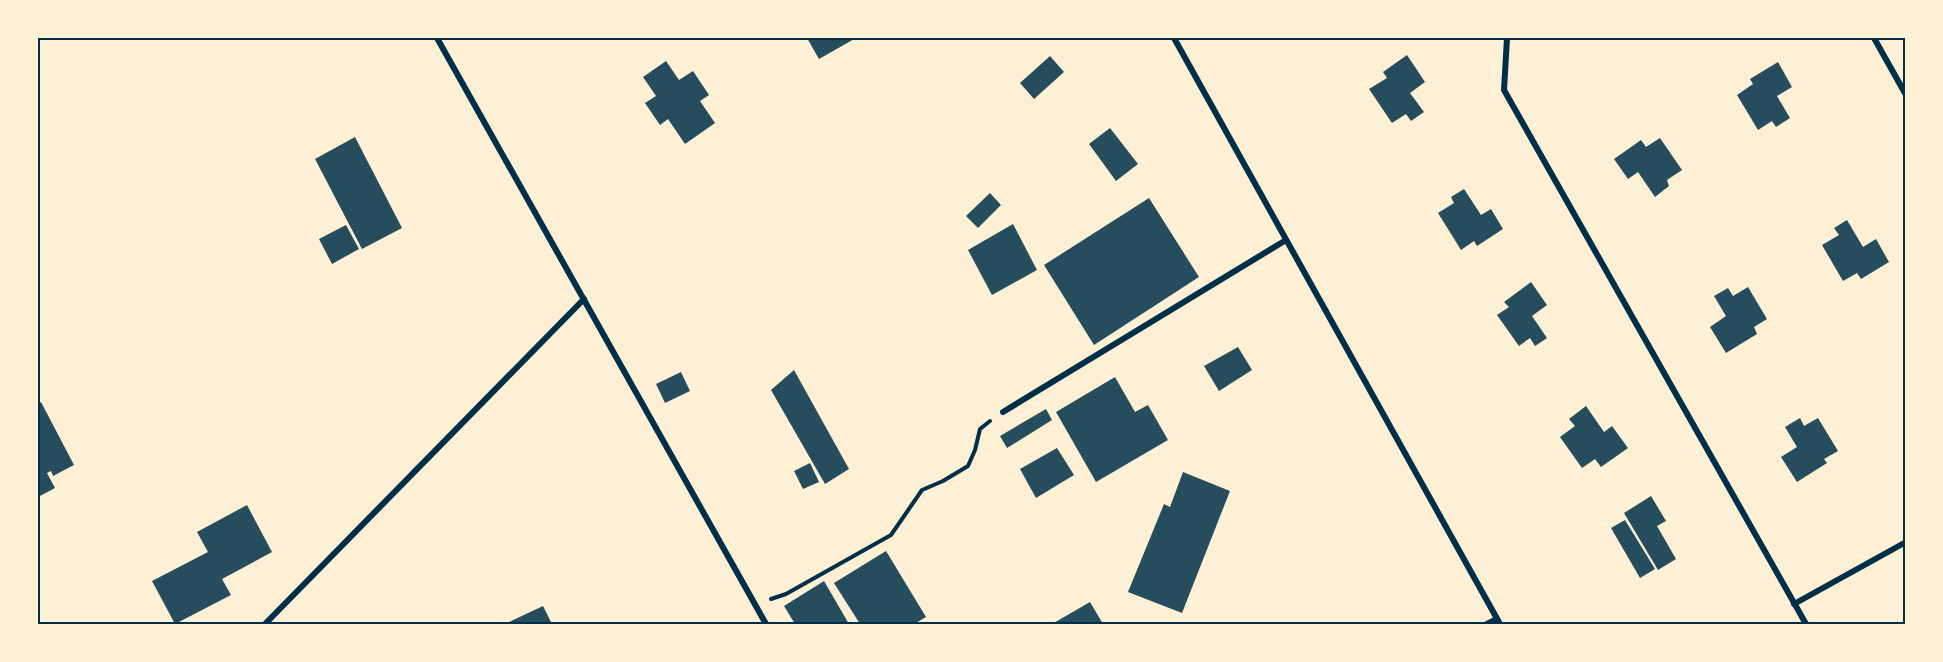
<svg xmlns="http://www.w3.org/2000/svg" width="1943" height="662" font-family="'Public Sans',sans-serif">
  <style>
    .building { fill: #264d5e }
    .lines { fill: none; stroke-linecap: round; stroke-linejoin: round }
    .path { stroke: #003049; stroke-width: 4 }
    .minor { stroke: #003049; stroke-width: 6 }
    .neatline { fill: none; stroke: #003049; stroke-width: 2 }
  </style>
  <rect width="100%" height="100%" fill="#fdf0d5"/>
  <path class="building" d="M 807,38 L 856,38 L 819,59 Z
    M 1407,55 L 1425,82 L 1410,93 L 1424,112 L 1411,121 L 1406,114 L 1392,123 L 1369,89 L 1387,78 L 1383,72 Z
    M 1050,56 L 1064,72 L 1034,99 L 1020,83 Z
    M 666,61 L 679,80 L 693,71 L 709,95 L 700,101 L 715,123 L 685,144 L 668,119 L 660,125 L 645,103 L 656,96 L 643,77 Z
    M 1778,62 L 1792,87 L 1777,96 L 1790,118 L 1776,127 L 1772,121 L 1758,130 L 1737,95 L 1753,84 L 1750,79 Z
    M 1110,128 L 1138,164 L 1116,181 L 1089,144 Z
    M 355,137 L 402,228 L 362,249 L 315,159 Z
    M 1660,138 L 1682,170 L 1667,180 L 1669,186 L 1655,197 L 1638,172 L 1628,179 L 1614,159 L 1641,140 L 1646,147 Z
    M 1464,189 L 1481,215 L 1491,209 L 1503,229 L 1477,246 L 1474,241 L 1461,250 L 1438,213 L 1454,203 L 1451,197 Z
    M 990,193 L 1001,205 L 978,228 L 966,216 Z
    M 1149,198 L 1199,277 L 1094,345 L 1044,265 Z
    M 1847,220 L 1863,247 L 1876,239 L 1889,262 L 1861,279 L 1857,273 L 1843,281 L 1822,245 L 1839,235 L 1834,228 Z
    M 1013,224 L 1037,270 L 992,295 L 968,250 Z
    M 346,225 L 359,249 L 332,264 L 319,239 Z
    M 1531,282 L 1547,305 L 1532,316 L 1547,338 L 1535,346 L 1530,338 L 1519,346 L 1497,315 L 1509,307 L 1504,302 Z
    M 1748,287 L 1767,319 L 1754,327 L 1757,334 L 1726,353 L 1710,327 L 1726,316 L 1714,296 L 1728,288 L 1733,296 Z
    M 1238,347 L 1252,370 L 1219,391 L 1204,366 Z
    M 794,370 L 849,469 L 825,484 L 771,390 Z
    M 681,372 L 690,391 L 665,403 L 656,384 Z
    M 1115,377 L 1135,412 L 1148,405 L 1168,440 L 1096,482 L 1056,412 Z
    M 41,402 L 74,465 L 53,476 L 51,471 L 47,473 L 55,488 L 38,497 L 38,404 Z
    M 1586,406 L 1604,432 L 1612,426 L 1628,448 L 1601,467 L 1595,459 L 1582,468 L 1560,437 L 1575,426 L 1569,419 Z
    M 1046,409 L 1052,420 L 1007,448 L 1000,436 Z
    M 1800,418 L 1804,426 L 1818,418 L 1838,451 L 1824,459 L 1827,463 L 1797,482 L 1781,457 L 1797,447 L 1785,427 Z
    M 1057,448 L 1074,475 L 1036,498 L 1020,469 Z
    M 810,463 L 819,482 L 803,489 L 794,471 Z
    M 1183,472 L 1230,491 L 1182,613 L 1128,592 L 1164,504 L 1170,507 Z
    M 1651,496 L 1666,521 L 1657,526 L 1676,559 L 1658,570 L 1624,513 Z
    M 247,505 L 272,552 L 222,579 L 231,595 L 175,624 L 152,581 L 208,552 L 197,532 Z
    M 1625,520 L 1655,569 L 1640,578 L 1611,528 Z
    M 886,551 L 926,617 L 914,624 L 860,624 L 834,583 Z
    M 824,581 L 849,624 L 795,624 L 784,606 Z
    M 1090,602 L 1103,624 L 1052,624 Z
    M 543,606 L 552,624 L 505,624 Z"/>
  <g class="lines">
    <path class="path" d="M 771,599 L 786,594 L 891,535 L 922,490 L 943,481 L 968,466 L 975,450 L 980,429 L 990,421"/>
    <path class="minor" d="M 437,38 L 766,624
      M 1174,38 L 1500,624
      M 1507,38 L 1504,90 L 1806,624
      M 1874,38 L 1906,95
      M 1003,412 L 1286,240
      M 1794,604 L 1906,542
      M 265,624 L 584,299
      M 1487,624 L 1497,619"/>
  </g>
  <rect width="1943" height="662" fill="none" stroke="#fdf0d5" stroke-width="78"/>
  <rect x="39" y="39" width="1865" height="584" class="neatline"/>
</svg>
